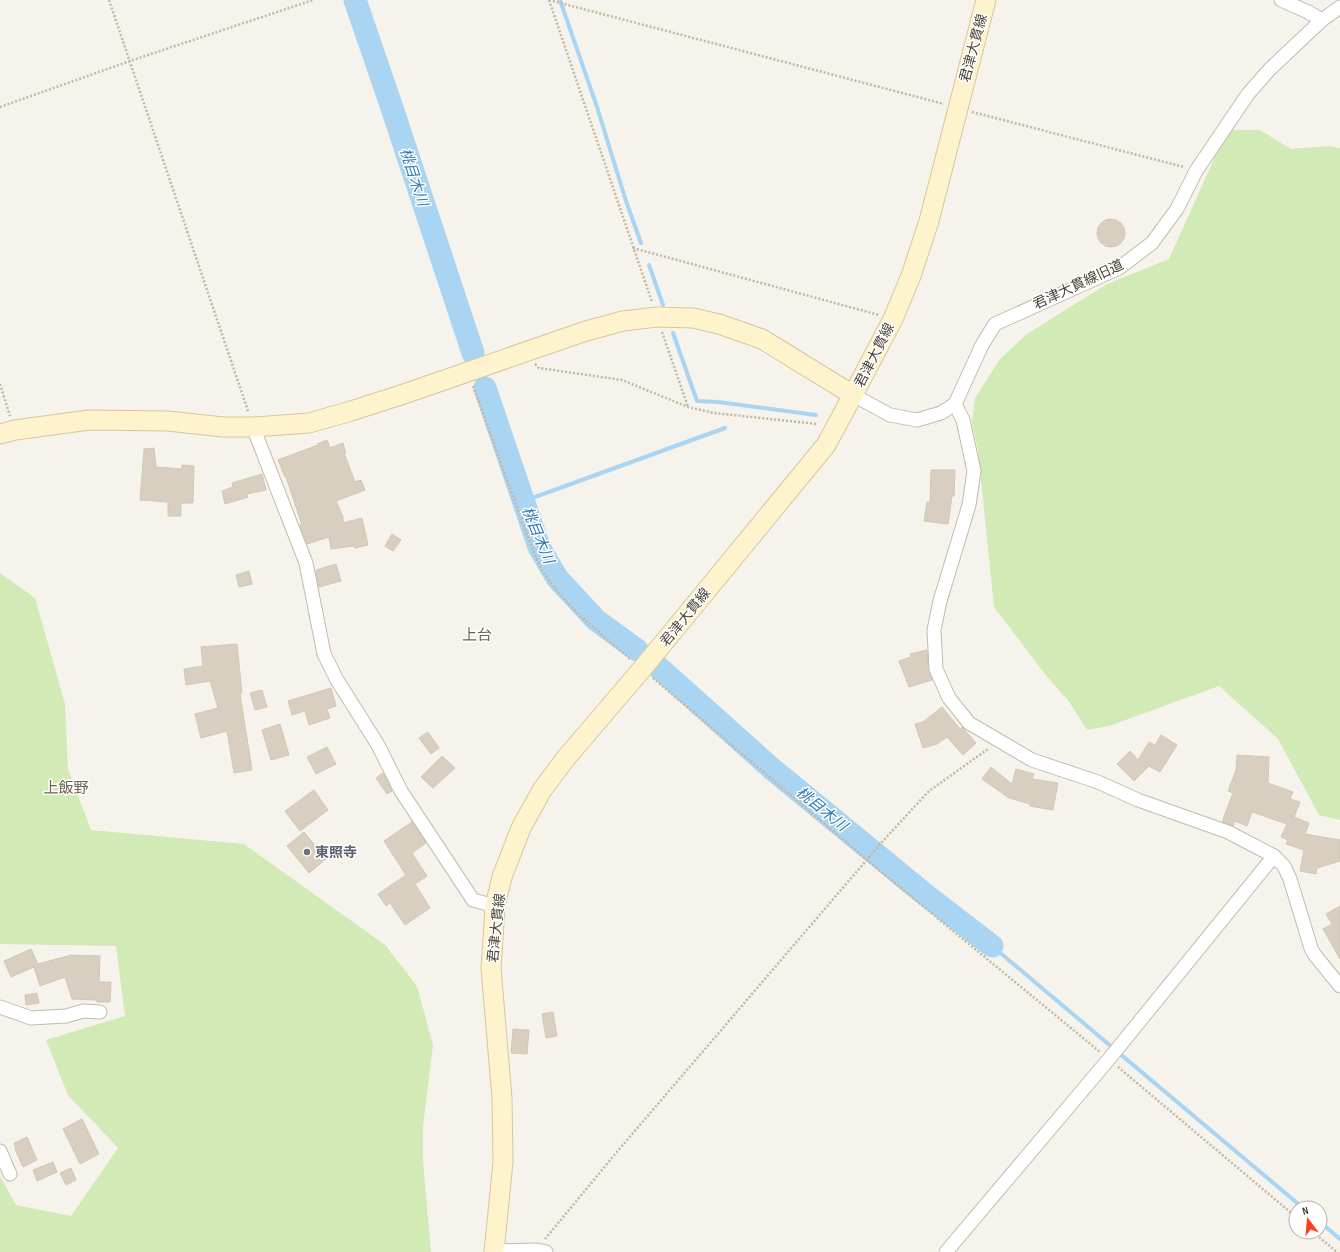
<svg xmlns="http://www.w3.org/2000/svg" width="1340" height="1252" font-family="'Sofia Sans Condensed','Noto Sans JP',sans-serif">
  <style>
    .green { fill: #d2eab5 }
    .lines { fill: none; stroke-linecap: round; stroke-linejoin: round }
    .stream { stroke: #a9d4f2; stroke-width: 4 }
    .river { stroke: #a9d4f2; stroke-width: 23 }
    .building { fill: #d8cfc1; stroke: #d3c7b4 }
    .street-casing { stroke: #c2bbae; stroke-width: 15 }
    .secondary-casing { stroke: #d6c79b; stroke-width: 21 }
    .path { stroke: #c4b79f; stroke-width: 2.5; stroke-dasharray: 2 2; stroke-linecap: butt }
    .street { stroke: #fff; stroke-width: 13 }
    .secondary { stroke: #fff3cd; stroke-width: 19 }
    .worship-dot { fill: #6b7280; stroke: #fff; stroke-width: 1.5 }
    .labels { text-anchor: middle; stroke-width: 3; stroke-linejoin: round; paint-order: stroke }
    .street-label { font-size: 14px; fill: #4b4439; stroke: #fff }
    .worship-label { font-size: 14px; font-weight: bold; fill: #5b616d; stroke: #fff; text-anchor: start }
    .water-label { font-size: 15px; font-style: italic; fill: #2e7ab2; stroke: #fff }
    .neighbourhood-label { font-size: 15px; fill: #6e6250; stroke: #fff }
  </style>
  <rect width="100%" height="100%" fill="#f6f3ec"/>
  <path class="green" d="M 1227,130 L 1260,130 L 1291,149 L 1329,146 L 1340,148 L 1340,820 L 1319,815 L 1278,739 L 1219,686 L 1109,726 L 1087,730 L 1070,703 L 1045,674 L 994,607 L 978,451 L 972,422 L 975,398 L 1000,359 L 1027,334 L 1107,284 L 1169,259 Z
    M 0,573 L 35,598 L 65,704 L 68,769 L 91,830 L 244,844 L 385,945 L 417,986 L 433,1045 L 423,1126 L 423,1161 L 431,1252 L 0,1252 L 0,1176 L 16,1205 L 71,1216 L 118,1148 L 68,1095 L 46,1040 L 125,1016 L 116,946 L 0,944 Z"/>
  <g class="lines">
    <path class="stream" d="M 560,0 L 597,107 L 626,201 L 641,243
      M 649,265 L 663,305
      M 673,333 L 697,401 L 718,402 L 816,415
      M 524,501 L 725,428
      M 992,946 L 1303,1208
      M 1320,1222 L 1340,1239"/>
    <path class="river" d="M 355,0 L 391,105 L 473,353
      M 485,388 L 539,547 L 557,578 L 596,620 L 637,650
      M 657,666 L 771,768 L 922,892 L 992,946"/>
  </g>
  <path class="building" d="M1097 233a14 14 0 1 1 28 0a14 14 0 1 1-28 0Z
    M 327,440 L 330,448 L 343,443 L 346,453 L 344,453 L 355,482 L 361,480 L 365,490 L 336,501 L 343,517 L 343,523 L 362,518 L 368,545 L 355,548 L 354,546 L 331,549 L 329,537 L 307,544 L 300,525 L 302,525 L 286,477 L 285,477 L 278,460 L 318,445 L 317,444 Z
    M 154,448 L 156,467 L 182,469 L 182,465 L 194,466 L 193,503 L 181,503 L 181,516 L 168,516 L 168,502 L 140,500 L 144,449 Z
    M 931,470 L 955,470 L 954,496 L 952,496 L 948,524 L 924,521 L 927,502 L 930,503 Z
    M 262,474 L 266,490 L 247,494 L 248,497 L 225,504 L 222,491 L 233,487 L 232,483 Z
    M 392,534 L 401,540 L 393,551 L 385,546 Z
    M 336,564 L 341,581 L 319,587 L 316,570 Z
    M 249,571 L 252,584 L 239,587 L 236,575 Z
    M 237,644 L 242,693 L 240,694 L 252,770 L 234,773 L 227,731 L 201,738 L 195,714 L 218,708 L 210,681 L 186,685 L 184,669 L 203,666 L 201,647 Z
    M 927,650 L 928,670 L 932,680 L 909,687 L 899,661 L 911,657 L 910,654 Z
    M 331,688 L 336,706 L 327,709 L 330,718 L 309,725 L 305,711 L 292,715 L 288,701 Z
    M 262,690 L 267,707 L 255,710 L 250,693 Z
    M 942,707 L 960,729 L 962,727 L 976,743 L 963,755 L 947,737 L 937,744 L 923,748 L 915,724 L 923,722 Z
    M 280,724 L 289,755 L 271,760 L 262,730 Z
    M 428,732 L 439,748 L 431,754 L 419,738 Z
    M 1161,735 L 1177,745 L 1160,772 L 1149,766 L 1134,781 L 1117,764 L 1130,751 L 1138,760 L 1149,742 L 1155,745 Z
    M 327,747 L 336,764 L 316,774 L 307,757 Z
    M 1237,755 L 1269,757 L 1268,783 L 1293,792 L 1290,799 L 1300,802 L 1294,817 L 1309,823 L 1305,834 L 1340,840 L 1340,861 L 1317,868 L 1316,874 L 1300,871 L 1304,850 L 1286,844 L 1288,840 L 1281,837 L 1287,824 L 1252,812 L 1247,826 L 1235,821 L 1233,826 L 1222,822 L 1233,793 L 1228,791 L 1236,770 Z
    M 442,756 L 455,768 L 433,788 L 421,777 Z
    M 991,767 L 1012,784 L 1016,769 L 1034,774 L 1032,779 L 1058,783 L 1053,810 L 1030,806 L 1030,804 L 1009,798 L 982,779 Z
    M 383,773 L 392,791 L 387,794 L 376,778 Z
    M 314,790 L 328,810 L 300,831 L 285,811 Z
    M 412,822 L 426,843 L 412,853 L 427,876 L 415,884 L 430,908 L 405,925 L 390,903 L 386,906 L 378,894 L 406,875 L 384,841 Z
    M 304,832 L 326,859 L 309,873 L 287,846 Z
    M 1340,906 L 1340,959 L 1323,929 L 1332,924 L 1326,914 Z
    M 31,949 L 38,964 L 71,955 L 100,956 L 99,982 L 111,982 L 110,1002 L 97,1002 L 97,1000 L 72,999 L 65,977 L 40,986 L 34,967 L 11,977 L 4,961 Z
    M 37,993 L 39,1003 L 26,1005 L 25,995 Z
    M 553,1012 L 557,1036 L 546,1038 L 542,1014 Z
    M 513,1029 L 529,1030 L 527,1054 L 511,1053 Z
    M 82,1119 L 99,1154 L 80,1164 L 63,1129 Z
    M 27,1137 L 37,1160 L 23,1167 L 15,1149 L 16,1149 L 14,1143 Z
    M 53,1162 L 57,1172 L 37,1181 L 33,1170 Z
    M 71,1168 L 76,1180 L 66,1185 L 60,1173 Z"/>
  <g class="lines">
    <g class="street-casing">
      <path id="street" d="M 1281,0 L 1308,12 L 1322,20
        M 853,395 L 890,415 L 917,420 L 941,413 L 955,404 L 982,345 L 995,324 L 1119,268 L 1152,243 L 1177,209 L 1196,171 L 1248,94 L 1270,69 L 1322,20 L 1340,7
        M 955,404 L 963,420 L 974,471 L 969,505 L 940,601 L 934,630 L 936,669 L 949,698 L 969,723 L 1032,760 L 1098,782 L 1138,800 L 1228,832 L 1274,856 L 1284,866 L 1290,879 L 1311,948 L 1314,954 L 1340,986
        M 253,427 L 306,563 L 324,654 L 337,680 L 378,745 L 401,791 L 473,900 L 495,906
        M 0,1007 L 31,1018 L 66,1016 L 83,1011 L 100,1012
        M 0,1151 L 10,1174
        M 494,1251 L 535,1250 L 546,1252
        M 946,1252 L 1109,1059 L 1274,856"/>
    </g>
    <g class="secondary-casing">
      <path id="secondary" d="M 0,434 L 15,430 L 89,420 L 168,421 L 223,427 L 253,427 L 309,423 L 351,411 L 401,395 L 586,331 L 623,321 L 657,317 L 693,318 L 719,324 L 762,339 L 853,395
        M 494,1252 L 503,1162 L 502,1098 L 491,968 L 493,939 L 495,906 L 502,877 L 521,828 L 542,790 L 566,758 L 642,669 L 826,445 L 853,395 L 893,319 L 911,276 L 929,221 L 986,0"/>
    </g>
    <path class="path" d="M 109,0 L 248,411
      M 549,0 L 944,104
      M 549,0 L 652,302
      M 0,107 L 130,61 L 313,0
      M 972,112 L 1184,167
      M 633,248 L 879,315
      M 662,332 L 688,407
      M 535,364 L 539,368 L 622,380 L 688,407 L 714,413 L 817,424
      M 0,384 L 10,416
      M 473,386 L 526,532 L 541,569 L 557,591 L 577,613 L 630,659
      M 653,678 L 867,860 L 1100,1052
      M 1118,1067 L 1296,1217
      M 1313,1232 L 1337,1252
      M 545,1239 L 616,1153 L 882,842 L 929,791 L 988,749"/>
    <use href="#street" class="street"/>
    <use href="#secondary" class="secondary"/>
  </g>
  <circle class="worship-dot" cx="307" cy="852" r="4"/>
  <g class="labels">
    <g class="street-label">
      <text transform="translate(973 48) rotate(-75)" y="5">君津大貫線</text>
      <text transform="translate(1078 284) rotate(-25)" y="5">君津大貫線旧道</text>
      <text transform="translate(874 355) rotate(-63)" y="5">君津大貫線</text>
      <text transform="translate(685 617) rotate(-51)" y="5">君津大貫線</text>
      <text transform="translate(496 928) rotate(-84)" y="5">君津大貫線</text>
    </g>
    <g class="worship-label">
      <text x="315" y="857">東照寺</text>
    </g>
    <g class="water-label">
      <text transform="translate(414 177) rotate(72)" y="5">桃目木川</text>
      <text transform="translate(538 535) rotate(67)" y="5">桃目木川</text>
      <text transform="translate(822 809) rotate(39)" y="5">桃目木川</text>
    </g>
    <g class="neighbourhood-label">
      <text x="477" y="640">上台</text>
      <text x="66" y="793">上飯野</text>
    </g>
  </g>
  <g transform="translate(1308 1220) rotate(344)"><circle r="19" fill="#ffffff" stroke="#b7b4b0"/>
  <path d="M0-3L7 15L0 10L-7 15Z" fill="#fc3f1d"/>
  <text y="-6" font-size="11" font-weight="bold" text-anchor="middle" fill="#4b4439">N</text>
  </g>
</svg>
